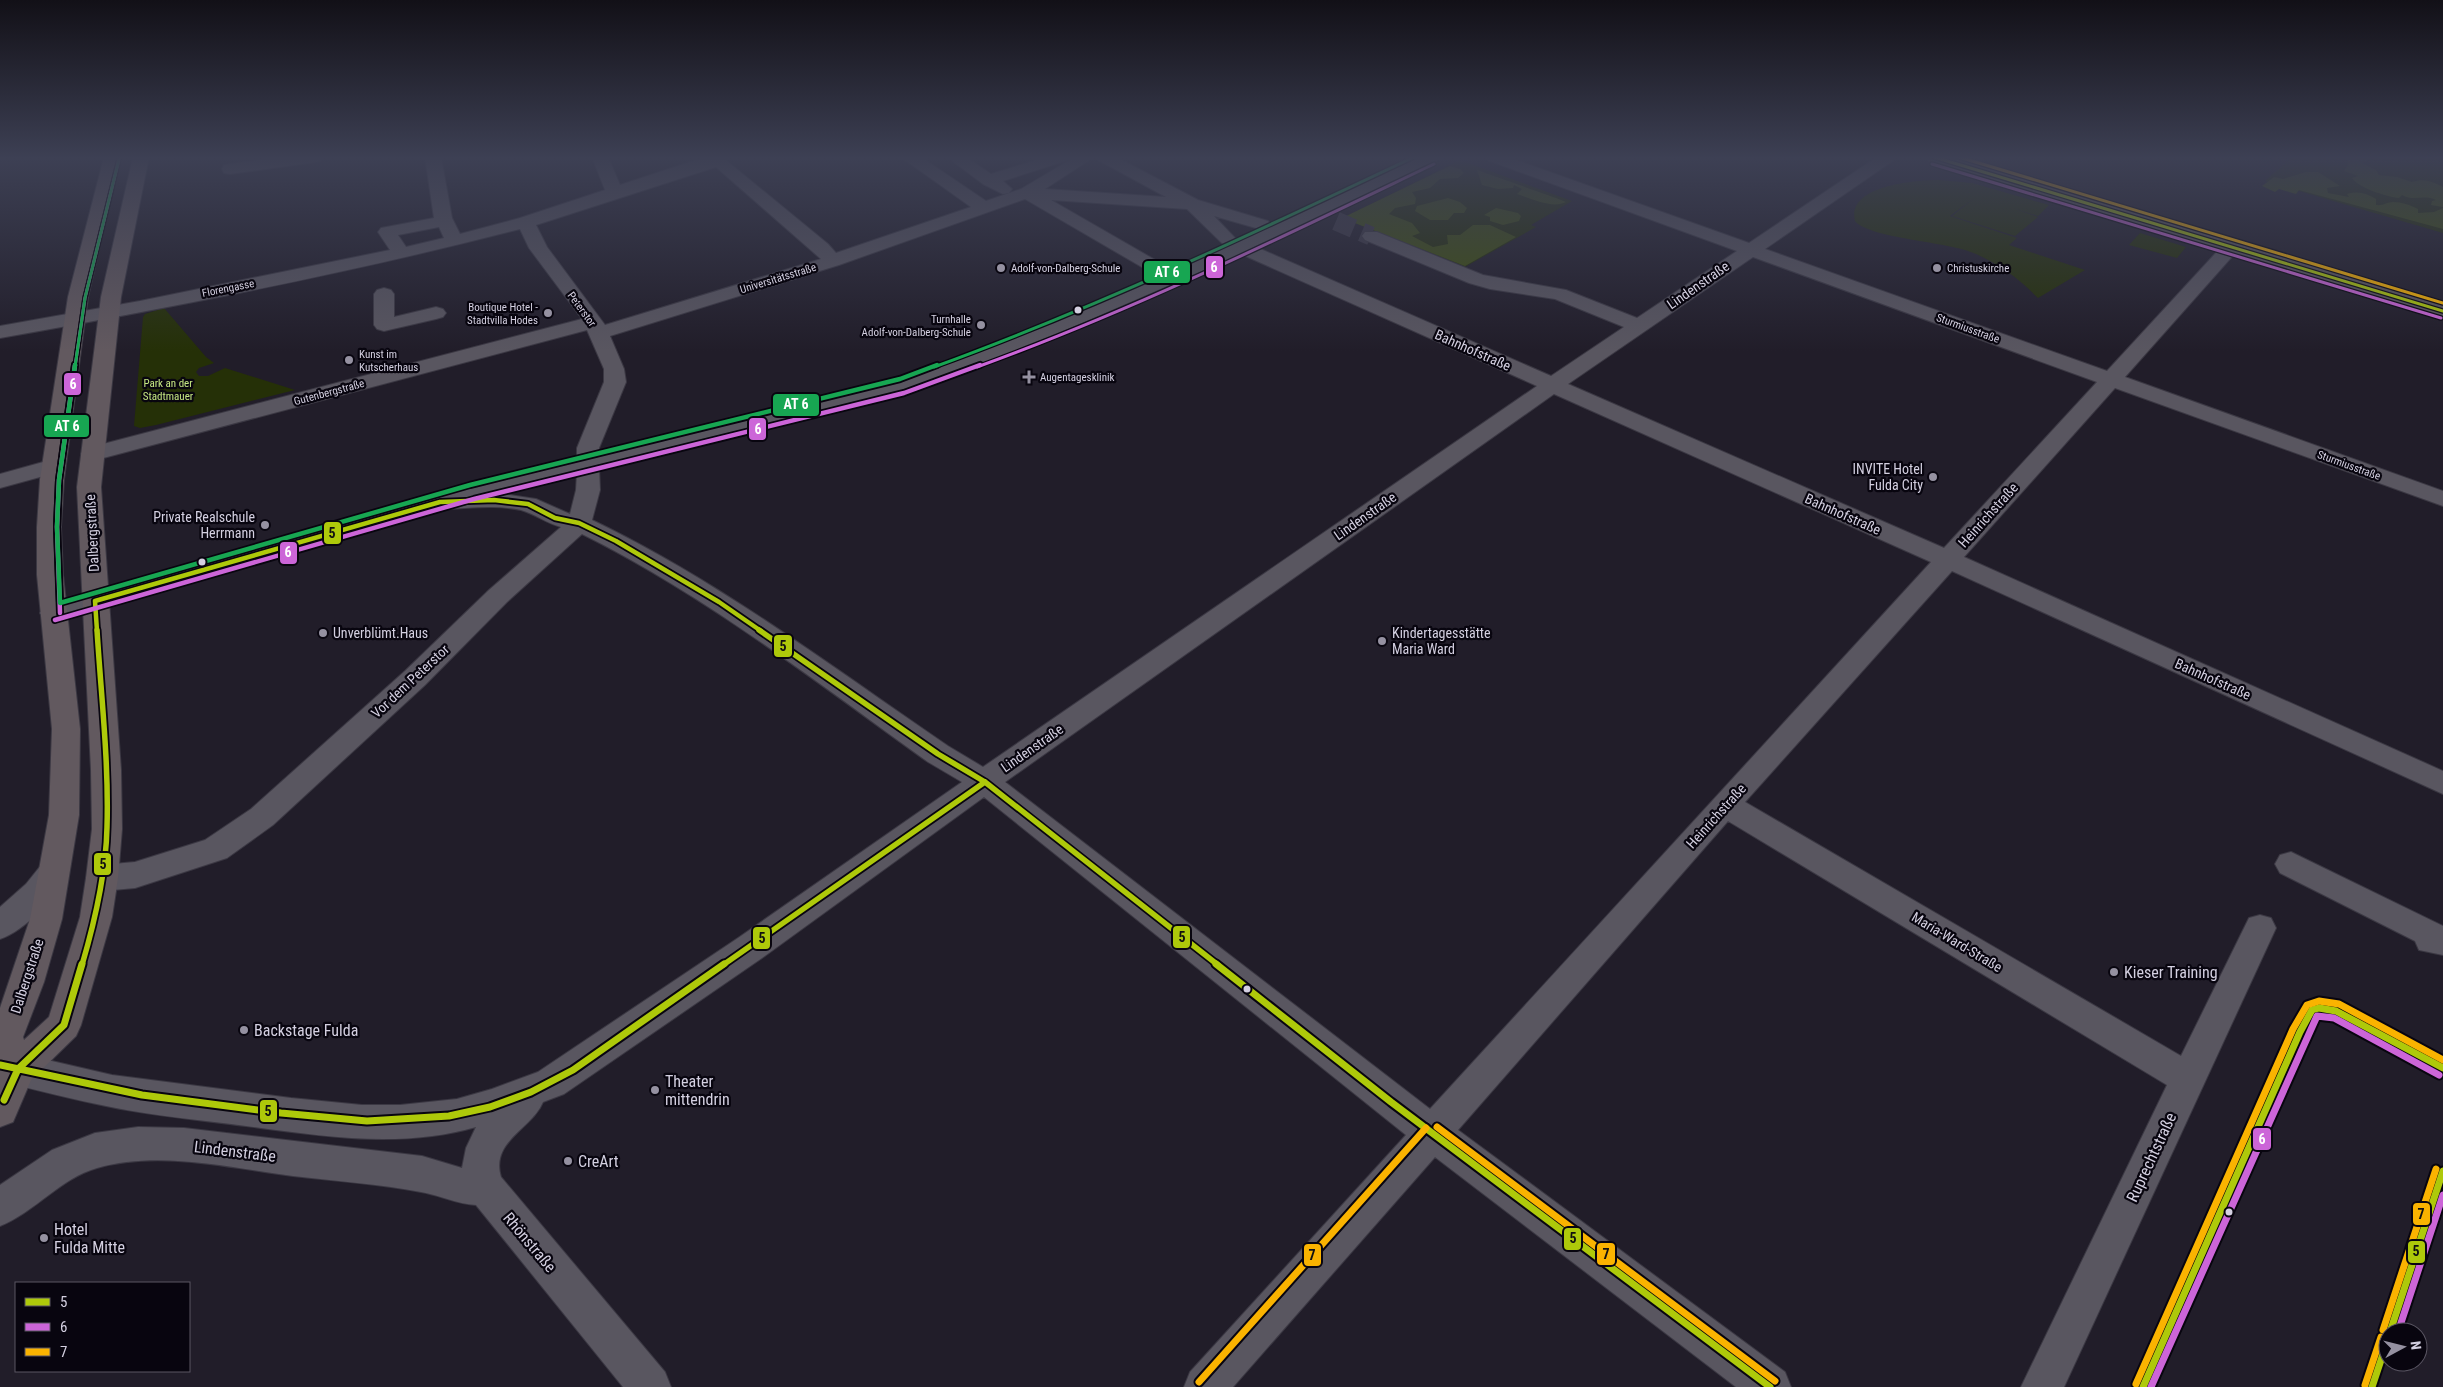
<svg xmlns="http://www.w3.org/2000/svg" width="2443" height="1387" font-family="'Roboto Condensed',sans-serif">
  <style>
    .green { fill: #253007 }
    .forest { fill: #3f500d }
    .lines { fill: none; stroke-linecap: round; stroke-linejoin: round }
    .street-tunnel { stroke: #3c3845; stroke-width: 19; stroke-dasharray: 19 9; stroke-linecap: butt }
    .street-casing { stroke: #3b3843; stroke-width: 2 }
    .secondary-casing { stroke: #3b3843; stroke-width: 2 }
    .primary-casing { stroke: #3b3843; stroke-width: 2 }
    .street { fill: #595660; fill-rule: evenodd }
    .secondary { fill: #5b565d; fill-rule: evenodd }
    .primary { fill: #62595f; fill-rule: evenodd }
    .bus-1-far3-casing { stroke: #08050f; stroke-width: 5.5 }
    .bus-1-far2-casing { stroke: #08050f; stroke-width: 8 }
    .bus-1-far1-casing { stroke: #08050f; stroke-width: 9 }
    .bus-1-casing { stroke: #08050f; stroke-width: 11 }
    .bus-2-far2-casing { stroke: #08050f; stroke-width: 5.5 }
    .bus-2-far1-casing { stroke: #08050f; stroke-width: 8 }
    .bus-2-casing { stroke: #08050f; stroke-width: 11 }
    .bus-3-far1-casing { stroke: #08050f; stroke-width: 5.5 }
    .bus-3-casing { stroke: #08050f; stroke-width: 11 }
    .bus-4-far1-casing { stroke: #08050f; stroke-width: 5.5 }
    .bus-4-casing { stroke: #08050f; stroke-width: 8 }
    .bus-1-far3 { stroke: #aec90a; stroke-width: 3 }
    .bus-1-far2 { stroke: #aec90a; stroke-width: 4.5 }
    .bus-1-far1 { stroke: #aec90a; stroke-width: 5.5 }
    .bus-1 { stroke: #aec90a; stroke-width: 7 }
    .bus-2-far2 { stroke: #cc65d8; stroke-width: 3 }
    .bus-2-far1 { stroke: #cc65d8; stroke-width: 4.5 }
    .bus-2 { stroke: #cc65d8; stroke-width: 7 }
    .bus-3-far1 { stroke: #fab300; stroke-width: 3 }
    .bus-3 { stroke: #fab300; stroke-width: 7 }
    .bus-4-far1 { stroke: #17a652; stroke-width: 3 }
    .bus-4 { stroke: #17a652; stroke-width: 4.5 }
    .poi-dot { fill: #9591a1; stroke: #08050f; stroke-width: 2 }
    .bus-dot { fill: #d4d0e1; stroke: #08050f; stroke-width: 2 }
    .labels { text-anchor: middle; stroke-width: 4.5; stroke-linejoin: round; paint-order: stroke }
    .far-poi-label { font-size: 11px; fill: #d4d0e1; stroke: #08050f; text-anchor: start }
    .far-street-label { font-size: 11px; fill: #d4d0e1; stroke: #08050f }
    .far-park-label { font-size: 11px; fill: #c6e783; stroke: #08050f }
    .street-label { font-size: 14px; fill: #d4d0e1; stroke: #08050f }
    .poi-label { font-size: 14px; fill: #d4d0e1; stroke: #08050f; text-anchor: end }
    .near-poi-label { font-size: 16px; fill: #d4d0e1; stroke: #08050f; text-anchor: start }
    .near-street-label { font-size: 16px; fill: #d4d0e1; stroke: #08050f }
    .line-badge { stroke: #08050f; stroke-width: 2 }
    .badge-label { font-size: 14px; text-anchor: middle; font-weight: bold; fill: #fff }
    .pale-badge-label { font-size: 14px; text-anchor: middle; font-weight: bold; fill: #111 }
  </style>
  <rect width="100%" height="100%" fill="#211d29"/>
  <path class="green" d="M 2292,157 L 2443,157 L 2443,233 L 2265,181 Z
    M 1460,160 L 1572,201 L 1531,225 L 1536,227 L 1465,267 L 1343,218 Z
    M 1939,180 L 1972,183 L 2049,205 L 2038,216 L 2013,208 L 2038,217 L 2015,236 L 1952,216 L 1973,199 L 1950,216 L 2017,238 L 2009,245 L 2085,270 L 2038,298 C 2019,279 2001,265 1976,254 C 1948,241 1870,239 1855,221 C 1846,185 1917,180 1939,180 Z
    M 2140,233 L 2186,247 L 2177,258 L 2129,245 Z
    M 164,308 L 206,357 L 214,363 L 199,368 L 196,372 L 199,376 L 208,376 L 225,368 L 295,390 L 156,425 L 140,428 L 134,426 L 143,317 L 145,314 Z"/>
  <path class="forest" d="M 2340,157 L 2363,157 L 2367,161 L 2362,163 L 2376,170 L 2379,175 L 2397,177 L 2412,182 C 2424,178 2433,182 2443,187 L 2443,207 L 2431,205 L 2432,201 L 2436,200 C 2423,194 2414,202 2402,195 L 2399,198 C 2388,197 2358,188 2352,178 L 2358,176 L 2344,171 L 2348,165 L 2347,160 Z
    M 1450,166 L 1460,169 L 1464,173 L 1458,178 L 1440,179 L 1430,188 L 1412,192 L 1416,198 L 1415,204 L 1395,208 L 1389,214 L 1412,223 L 1420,233 L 1412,236 L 1433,247 L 1448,244 L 1447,235 L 1460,235 L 1473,225 L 1490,225 L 1516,237 L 1465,266 L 1342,218 Z
    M 1477,170 L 1556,198 L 1566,202 C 1553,209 1531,199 1517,194 L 1522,189 L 1514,185 L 1513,188 L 1498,189 L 1482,185 Z
    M 2306,172 L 2318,172 L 2340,186 L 2327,188 L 2328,193 L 2349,197 L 2347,194 C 2359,191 2366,193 2376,199 L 2376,205 C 2383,206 2387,202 2393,202 C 2402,202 2410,205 2418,209 L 2418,213 L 2434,212 L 2443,208 L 2443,229 L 2299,190 L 2296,194 L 2279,189 L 2275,192 L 2262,186 L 2274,177 L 2283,179 Z
    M 1448,198 L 1460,202 L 1467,208 L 1464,213 L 1454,213 L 1448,220 L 1430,220 L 1415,211 L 1417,206 Z
    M 1496,208 L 1518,213 L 1521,216 L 1519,221 L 1503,225 L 1490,221 L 1490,217 L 1484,215 Z"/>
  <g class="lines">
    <path class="street-tunnel" d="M 1336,221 L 1371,236"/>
    <g class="street-casing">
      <path id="street" d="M 282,157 L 324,157 L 322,160 L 316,162 L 230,174 L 224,173 L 222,169 L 224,165 L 230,164 Z
        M 425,157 L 441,157 L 452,218 L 460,234 L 520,218 L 605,190 L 592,157 L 608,157 L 620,185 L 693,161 L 722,157 L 828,244 L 836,253 L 971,207 L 905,160 L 903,157 L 921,157 L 986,201 L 1021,189 L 1075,157 L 1094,157 L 1045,189 L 1166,197 L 1098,160 L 1096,157 L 1116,157 L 1198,200 L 1268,221 L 1271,225 L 1269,227 L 1419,157 L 1439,157 L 1437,160 L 1256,247 L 1551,376 L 1624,327 L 1555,299 L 1490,289 L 1469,283 L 1365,240 L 1362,236 L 1365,232 L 1377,232 L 1483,275 L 1566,290 L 1637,318 L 1737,251 L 1487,160 L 1485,157 L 1508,157 L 1749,243 L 1877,157 L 1896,157 L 1894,160 L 1765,249 L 2107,371 L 2225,243 L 2237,243 L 2240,247 L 2237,251 L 2125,377 L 2443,491 L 2443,506 L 2115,388 L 1964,557 L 2443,771 L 2443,794 L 1952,571 L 1745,802 L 2181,1056 L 2249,918 L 2260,915 L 2271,918 L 2276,928 L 2064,1387 L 2021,1387 L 2167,1085 L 1728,821 L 1458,1130 L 1785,1372 L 1791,1387 L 1736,1387 L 1435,1157 L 1233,1387 L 1184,1387 L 1190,1372 L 1406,1135 L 984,797 L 762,958 L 564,1094 L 543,1102 C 532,1129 490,1141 501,1177 L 665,1372 L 671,1387 L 623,1387 L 476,1205 C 456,1204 440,1195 421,1192 C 379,1184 335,1181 293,1176 C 230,1168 159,1150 97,1168 C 61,1178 35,1212 0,1226 L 0,1185 L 52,1150 L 95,1133 L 138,1127 L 184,1128 L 422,1156 L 462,1168 L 466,1148 L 476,1127 C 401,1149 321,1136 246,1126 C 201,1120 155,1116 111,1107 C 74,1100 37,1090 0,1081 L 0,1049 L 112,1075 L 291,1098 L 362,1105 L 400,1105 L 457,1099 L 492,1089 L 538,1072 L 738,938 L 962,782 L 928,762 C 816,682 705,595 582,534 L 507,602 L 425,685 L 273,825 L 227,858 L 135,888 L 102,891 L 91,887 L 86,878 L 91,869 L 102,865 L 135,862 L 205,840 L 251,809 L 405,671 L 489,590 L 561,527 C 546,523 535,514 521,510 C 494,504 466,509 439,509 L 53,622 L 44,619 L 40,613 L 44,607 L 464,487 L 577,459 L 577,448 L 604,382 L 604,369 L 587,330 L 92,461 L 84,459 L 81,454 L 84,449 L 582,319 L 529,248 L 520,229 C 350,273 175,307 0,338 L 0,326 L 140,301 L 390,250 L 378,232 L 381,228 L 434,218 ZM 716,167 L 821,259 L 605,325 L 547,247 L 536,225 ZM 1025,199 L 1159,277 L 991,347 L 895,381 L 599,454 L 599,448 L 626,382 L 624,369 L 610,336 L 839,265 ZM 1051,200 L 1187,209 L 1226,247 L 1171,272 L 1169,268 ZM 1214,216 L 1263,230 L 1241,240 L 1235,238 ZM 439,227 L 444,238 L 406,247 L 398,235 ZM 1241,254 L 1537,386 L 983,767 L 948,746 C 832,667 719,581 592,520 L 600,490 L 599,467 L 909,390 L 1029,346 ZM 1753,257 L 2097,382 L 1944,548 L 1568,384 ZM 1554,394 L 1931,562 L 1430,1109 L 1005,782 ZM 577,473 L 576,490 L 570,514 L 536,499 L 496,493 Z
        M 947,157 L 966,157 L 991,174 L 1046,157 L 1070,157 L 1068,160 L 1003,181 L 1012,189 L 1009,193 L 1003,194 L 983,184 Z
        M 384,288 L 391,290 L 394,294 L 394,317 L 436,307 L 443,309 L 446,313 L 443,317 L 436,319 L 384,331 L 377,329 L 374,325 L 374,294 L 377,290 Z
        M 54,459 L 62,461 L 65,466 L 62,471 L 0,488 L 0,474 Z
        M 2291,852 L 2443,926 L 2443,955 L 2419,950 L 2415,941 L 2280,873 L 2275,864 L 2280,855 Z
        M 53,860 L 64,864 L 69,873 C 57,896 25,931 0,939 L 0,907 L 26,884 L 42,864 Z"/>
    </g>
    <g class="secondary-casing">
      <path id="secondary" d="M 1926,157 L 1950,157 L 2443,305 L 2443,317 L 1928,160 Z"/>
    </g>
    <g class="primary-casing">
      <path id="primary" d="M 104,157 L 120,157 L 88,297 L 64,479 L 61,527 L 63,575 L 80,729 L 79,815 L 62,919 L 44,982 L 23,1037 L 24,1040 L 49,1017 L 80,917 L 86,878 L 92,829 L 91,770 L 77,487 L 101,297 L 133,157 L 149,157 L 121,297 L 101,487 L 121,770 L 122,829 L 118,878 L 112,917 L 81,1025 L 76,1036 L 31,1080 L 13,1122 L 0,1127 L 0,1008 L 30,919 L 49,815 L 52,729 L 37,575 L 37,527 L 40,479 L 68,297 Z"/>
    </g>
    <use href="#street" class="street"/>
    <use href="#secondary" class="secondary"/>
    <use href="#primary" class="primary"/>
    <g class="bus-1-far3-casing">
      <path id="bus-1-far3" d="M 1934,157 L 2443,311"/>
    </g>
    <g class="bus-1-far2-casing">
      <path id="bus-1-far2" d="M 95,601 L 440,502 L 494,500 L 528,504 L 555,518 L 579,523 L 616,541 L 719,602 L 761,631
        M 95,601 L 97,631"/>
    </g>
    <g class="bus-1-far1-casing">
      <path id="bus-1-far1" d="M 759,630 L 938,754 L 985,782 L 1218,965
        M 82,965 C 95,921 106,874 107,827 C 109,762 101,695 97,630
        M 723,965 L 985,782"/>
    </g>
    <g class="bus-1-casing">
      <path id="bus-1" d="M 1216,964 L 1391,1102 L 1770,1387
        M 0,1065 L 142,1095 L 281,1113 L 367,1121 L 449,1116 L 490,1107 L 531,1092 L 573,1070 L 724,964
        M 4,1100 L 18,1069 L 64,1025 L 82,964
        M 2390,1332 L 2443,1171
        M 2143,1387 L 2300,1032 L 2312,1010 L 2319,1008 L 2336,1011 L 2443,1068
        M 2372,1387 L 2388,1339"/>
    </g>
    <g class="bus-2-far2-casing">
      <path id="bus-2-far2" d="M 1932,164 L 2441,318
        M 75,367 L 85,298 L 119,159
        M 977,367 C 1134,310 1284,236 1434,164"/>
    </g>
    <g class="bus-2-far1-casing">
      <path id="bus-2-far1" d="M 60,613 L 57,527 L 59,480 L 75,365
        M 55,620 L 474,499 L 904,393 L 980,365"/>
    </g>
    <g class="bus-2-casing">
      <path id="bus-2" d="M 2398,1332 L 2443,1195
        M 2151,1387 L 2317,1016 L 2334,1018 L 2439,1075"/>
    </g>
    <g class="bus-3-far1-casing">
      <path id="bus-3-far1" d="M 1959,157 L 2443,303"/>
    </g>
    <g class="bus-3-casing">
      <path id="bus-3" d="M 1437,1127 L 1775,1381
        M 2383,1330 L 2436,1169
        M 1199,1382 L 1426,1128
        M 2136,1384 L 2293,1029 L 2307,1005 L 2319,1001 L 2339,1004 L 2443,1060
        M 2365,1385 L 2381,1337"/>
    </g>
    <g class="bus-4-far1-casing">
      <path id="bus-4-far1" d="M 75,367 L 85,298 L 119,159
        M 934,367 C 1098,307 1256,232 1414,157"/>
    </g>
    <g class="bus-4-casing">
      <path id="bus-4" d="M 75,365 L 59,480 L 57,527 L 60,603 L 470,485 L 900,379 L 937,365"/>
    </g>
    <use href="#bus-1-far3" class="bus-1-far3"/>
    <use href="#bus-1-far2" class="bus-1-far2"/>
    <use href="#bus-1-far1" class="bus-1-far1"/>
    <use href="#bus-1" class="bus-1"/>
    <use href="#bus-2-far2" class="bus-2-far2"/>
    <use href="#bus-2-far1" class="bus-2-far1"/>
    <use href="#bus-2" class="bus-2"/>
    <use href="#bus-3-far1" class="bus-3-far1"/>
    <use href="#bus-3" class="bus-3"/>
    <use href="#bus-4-far1" class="bus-4-far1"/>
    <use href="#bus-4" class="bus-4"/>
  </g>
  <linearGradient id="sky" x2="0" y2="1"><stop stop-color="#121017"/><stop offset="0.45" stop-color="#3d4054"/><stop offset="1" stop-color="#3d4054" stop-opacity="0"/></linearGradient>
  <rect width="2443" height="351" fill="url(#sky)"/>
  <g class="poi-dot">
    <circle cx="1001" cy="268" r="5"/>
    <circle cx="1937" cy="268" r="5"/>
    <circle cx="548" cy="313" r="5"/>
    <circle cx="981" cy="325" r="5"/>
    <circle cx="349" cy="360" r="5"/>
    <path d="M1026.5 369.5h5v5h5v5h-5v5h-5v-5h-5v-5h5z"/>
    <circle cx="1933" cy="477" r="5"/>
    <circle cx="265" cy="525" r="5"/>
    <circle cx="323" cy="633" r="5"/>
    <circle cx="1382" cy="641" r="5"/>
    <circle cx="2114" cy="972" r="5"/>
    <circle cx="244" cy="1030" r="5"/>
    <circle cx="655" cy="1090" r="5"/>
    <circle cx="568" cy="1161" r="5"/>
    <circle cx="44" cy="1238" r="5"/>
  </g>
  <g class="bus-dot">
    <circle cx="1078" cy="310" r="4.5"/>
    <circle cx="202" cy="562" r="4.5"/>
    <circle cx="1247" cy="989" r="4.5"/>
    <circle cx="2229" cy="1212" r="4.5"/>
  </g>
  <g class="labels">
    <g class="far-poi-label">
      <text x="1011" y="272">Adolf-von-Dalberg-Schule</text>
      <text x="1947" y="272">Christuskirche</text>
      <text x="538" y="311" text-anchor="end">Boutique Hotel -<tspan x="538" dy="13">Stadtvilla Hodes</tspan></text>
      <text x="971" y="323" text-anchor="end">Turnhalle<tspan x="971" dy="13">Adolf-von-Dalberg-Schule</tspan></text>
      <text x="359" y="358">Kunst im<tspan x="359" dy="13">Kutscherhaus</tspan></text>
      <text x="1040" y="381">Augentagesklinik</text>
    </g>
    <g class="far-street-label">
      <text transform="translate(778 278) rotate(-17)" y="4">Universitätsstraße</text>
      <text transform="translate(228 288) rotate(-11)" y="4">Florengasse</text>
      <text transform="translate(582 309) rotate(54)" y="4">Peterstor</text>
      <text transform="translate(1968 328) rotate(20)" y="4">Sturmiusstraße</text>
      <text transform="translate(329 392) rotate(-15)" y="4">Gutenbergstraße</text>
      <text transform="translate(2349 465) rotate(20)" y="4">Sturmiusstraße</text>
    </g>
    <g class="far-park-label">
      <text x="168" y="387">Park an der<tspan x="168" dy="13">Stadtmauer</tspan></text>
    </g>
    <g class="street-label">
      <text transform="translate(1698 285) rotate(-35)" y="5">Lindenstraße</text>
      <text transform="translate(1473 350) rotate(24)" y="5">Bahnhofstraße</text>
      <text transform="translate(1843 514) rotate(24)" y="5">Bahnhofstraße</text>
      <text transform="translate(1988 515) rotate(-48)" y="5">Heinrichstraße</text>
      <text transform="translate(1365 516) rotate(-35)" y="5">Lindenstraße</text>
      <text transform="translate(92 533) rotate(-93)" y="5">Dalbergstraße</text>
      <text transform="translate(2213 679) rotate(24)" y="5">Bahnhofstraße</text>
      <text transform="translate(410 681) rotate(-43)" y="5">Vor dem Peterstor</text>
      <text transform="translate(1032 748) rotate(-35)" y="5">Lindenstraße</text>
      <text transform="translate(1716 816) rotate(-48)" y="5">Heinrichstraße</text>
      <text transform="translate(1957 942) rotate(31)" y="5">Maria-Ward-Straße</text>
      <text transform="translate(27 976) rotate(-72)" y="5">Dalbergstraße</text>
    </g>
    <g class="poi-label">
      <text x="1923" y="474">INVITE Hotel<tspan x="1923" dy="16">Fulda City</tspan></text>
      <text x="255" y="522">Private Realschule<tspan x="255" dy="16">Herrmann</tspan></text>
      <text x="333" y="638" text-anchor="start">Unverblümt.Haus</text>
      <text x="1392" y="638" text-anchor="start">Kindertagesstätte<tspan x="1392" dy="16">Maria Ward</tspan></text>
    </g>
    <g class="near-poi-label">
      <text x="2124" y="978">Kieser Training</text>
      <text x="254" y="1036">Backstage Fulda</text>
      <text x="665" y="1087">Theater<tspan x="665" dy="18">mittendrin</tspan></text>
      <text x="578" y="1167">CreArt</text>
      <text x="54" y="1235">Hotel<tspan x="54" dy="18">Fulda Mitte</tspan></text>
    </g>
    <g class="near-street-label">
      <text transform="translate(235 1151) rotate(7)" y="6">Lindenstraße</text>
      <text transform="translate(2151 1157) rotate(-65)" y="6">Ruprechtstraße</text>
      <text transform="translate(530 1242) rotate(50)" y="6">Rhönstraße</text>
    </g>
  </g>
  <g class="line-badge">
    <rect x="1205" y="255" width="19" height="24" rx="5" fill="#cc65d8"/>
    <rect x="1143" y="260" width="48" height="24" rx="5" fill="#17a652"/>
    <rect x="63" y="372" width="19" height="24" rx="5" fill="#cc65d8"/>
    <rect x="772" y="393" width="48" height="24" rx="5" fill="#17a652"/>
    <rect x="43" y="414" width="47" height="24" rx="5" fill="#17a652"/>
    <rect x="748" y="417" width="19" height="24" rx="5" fill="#cc65d8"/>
    <rect x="323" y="521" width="19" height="24" rx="5" fill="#aec90a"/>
    <rect x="279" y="541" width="19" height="24" rx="5" fill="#cc65d8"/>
    <rect x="773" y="634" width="20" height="24" rx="5" fill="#aec90a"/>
    <rect x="93" y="852" width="19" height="24" rx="5" fill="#aec90a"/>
    <rect x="1172" y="925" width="19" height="24" rx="5" fill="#aec90a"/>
    <rect x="752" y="926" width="19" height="24" rx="5" fill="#aec90a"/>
    <rect x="259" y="1099" width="19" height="24" rx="5" fill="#aec90a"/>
    <rect x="2252" y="1127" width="20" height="24" rx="5" fill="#cc65d8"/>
    <rect x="2412" y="1202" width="19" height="24" rx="5" fill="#fab300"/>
    <rect x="1563" y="1227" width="19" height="24" rx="5" fill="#aec90a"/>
    <rect x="2407" y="1240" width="19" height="24" rx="5" fill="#aec90a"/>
    <rect x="1596" y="1242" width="20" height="24" rx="5" fill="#fab300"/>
    <rect x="1303" y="1243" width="19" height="24" rx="5" fill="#fab300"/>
  </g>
  <g class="badge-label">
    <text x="1214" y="272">6</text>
    <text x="1167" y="277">AT 6</text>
    <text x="73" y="389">6</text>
    <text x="796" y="409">AT 6</text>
    <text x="67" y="431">AT 6</text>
    <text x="758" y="434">6</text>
    <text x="288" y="557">6</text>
    <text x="2262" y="1144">6</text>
  </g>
  <g class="pale-badge-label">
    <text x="332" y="538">5</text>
    <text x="783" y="651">5</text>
    <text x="103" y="869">5</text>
    <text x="1182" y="942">5</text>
    <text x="762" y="943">5</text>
    <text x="268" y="1116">5</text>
    <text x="2421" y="1219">7</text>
    <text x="1573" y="1243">5</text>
    <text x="2416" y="1256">5</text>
    <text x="1606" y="1259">7</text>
    <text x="1312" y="1260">7</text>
  </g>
  <rect x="15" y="1282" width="175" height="90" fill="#08050f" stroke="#5a5663"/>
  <rect x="25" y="1298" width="25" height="8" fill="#aec90a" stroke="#5a5663"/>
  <text x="60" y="1307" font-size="15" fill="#d4d0e1">5</text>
  <rect x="25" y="1323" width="25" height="8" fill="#cc65d8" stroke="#5a5663"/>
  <text x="60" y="1332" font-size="15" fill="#d4d0e1">6</text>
  <rect x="25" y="1348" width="25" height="8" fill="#fab300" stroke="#5a5663"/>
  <text x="60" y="1357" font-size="15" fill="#d4d0e1">7</text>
  <g transform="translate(2403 1347) rotate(83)"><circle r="24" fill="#08050f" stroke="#5a5663"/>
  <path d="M0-4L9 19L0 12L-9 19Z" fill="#9591a1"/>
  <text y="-8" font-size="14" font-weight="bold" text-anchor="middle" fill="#d4d0e1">N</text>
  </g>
</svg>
